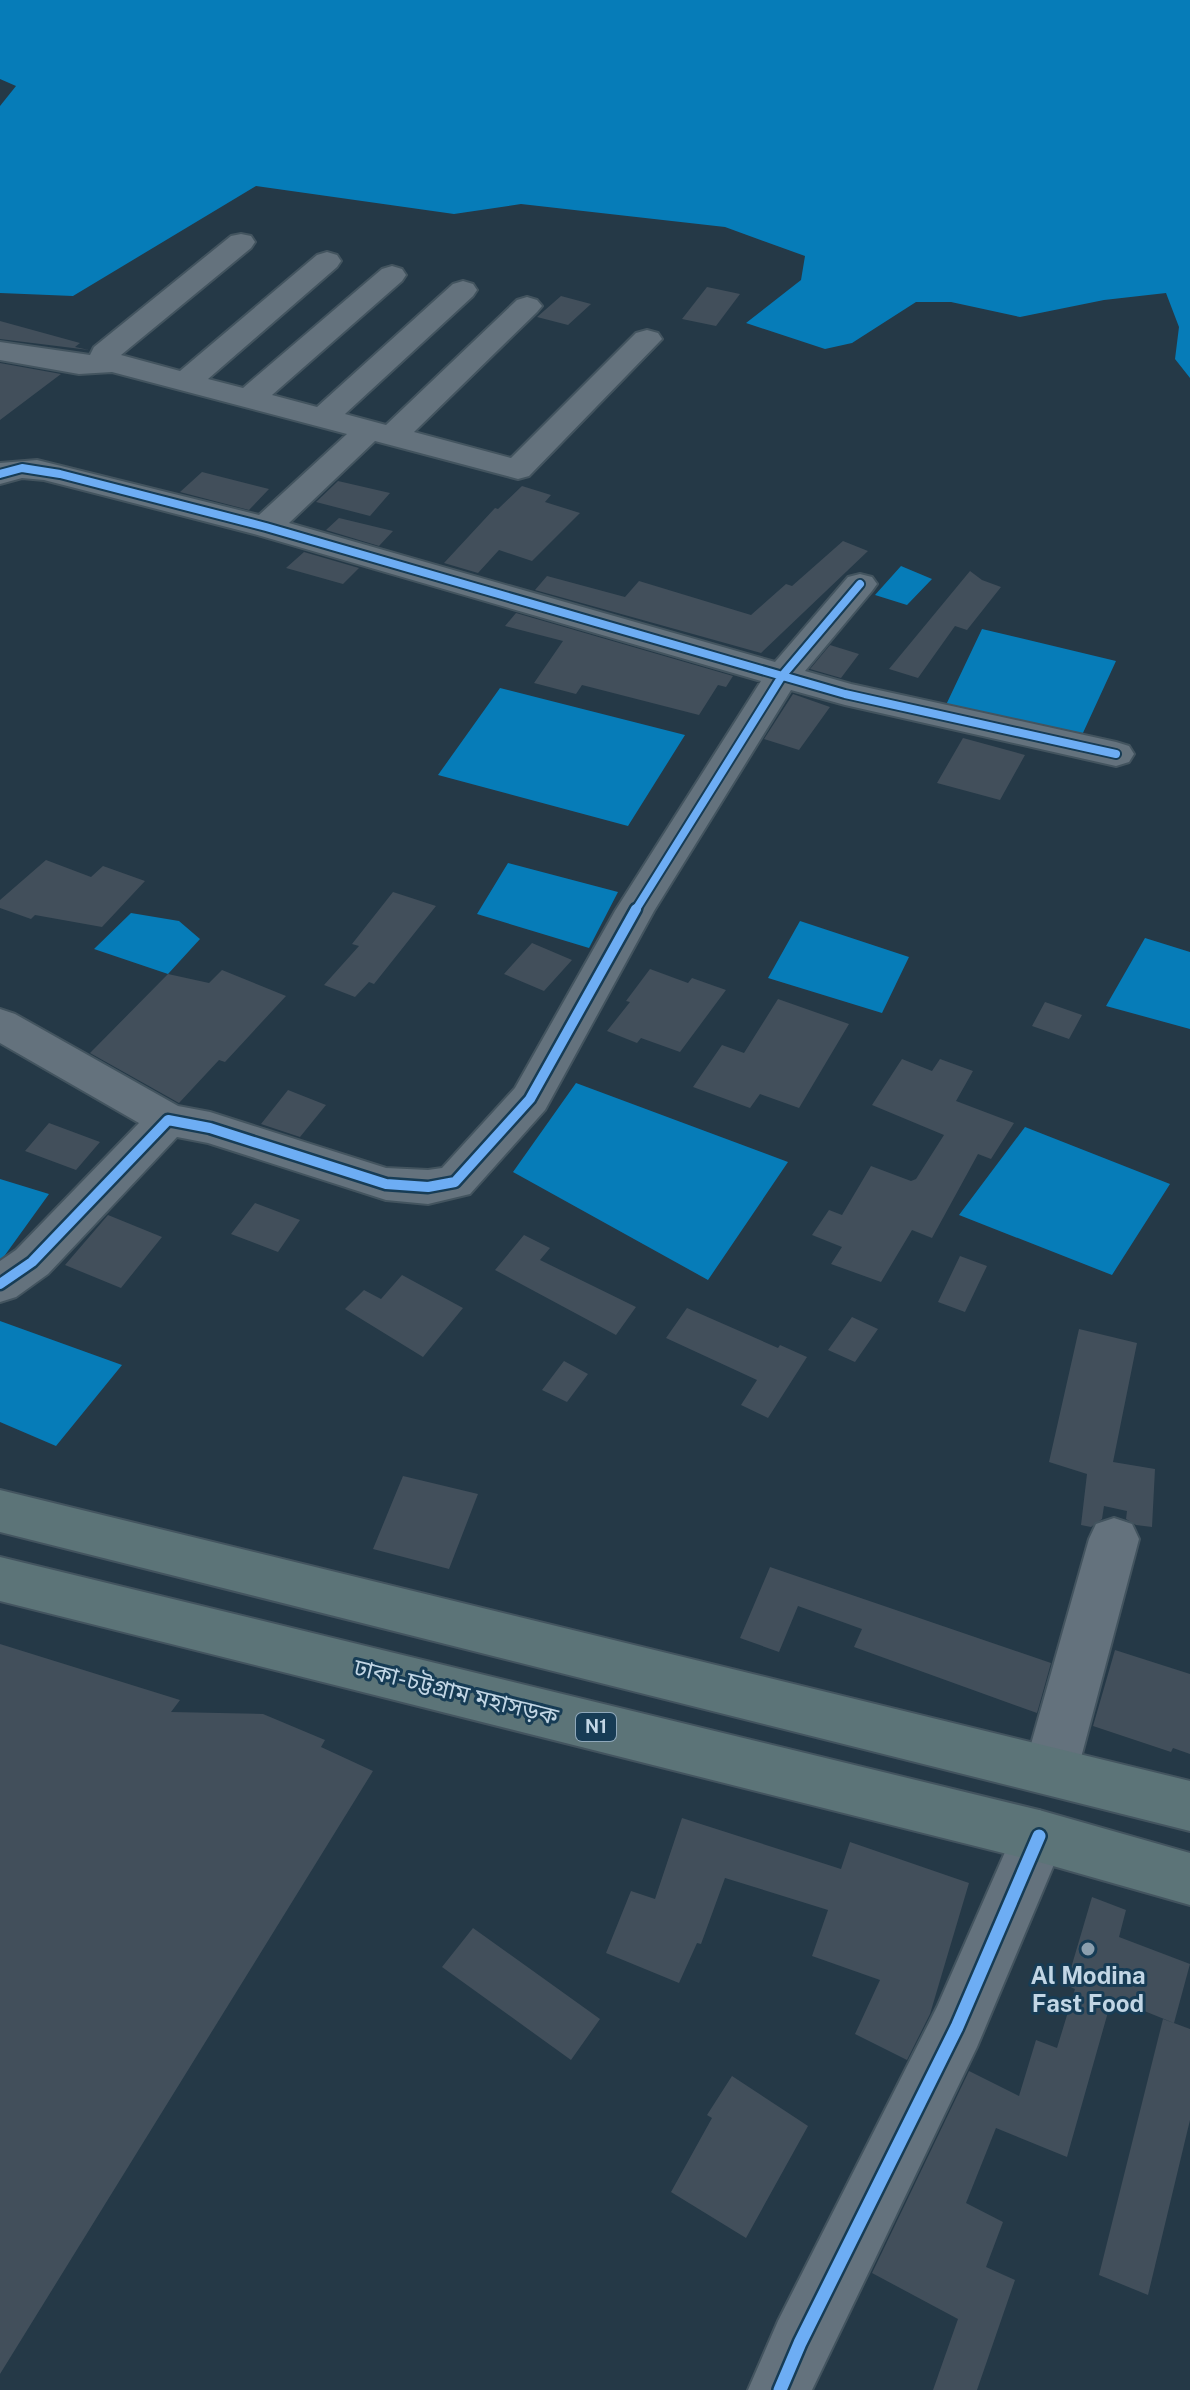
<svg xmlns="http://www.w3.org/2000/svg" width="1190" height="2390" font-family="'Public Sans','Noto Sans Bengali',sans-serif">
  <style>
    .water { fill: #067cb8 }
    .building { fill: #424f5b }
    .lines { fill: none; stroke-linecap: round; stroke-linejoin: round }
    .minor-casing { stroke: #43545f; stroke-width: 4 }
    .highway-casing { stroke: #43545f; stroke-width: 4 }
    .minor { fill: #64727d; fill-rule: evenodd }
    .highway { fill: #5c7478; fill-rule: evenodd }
    .cycleway-far2-casing { stroke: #173c55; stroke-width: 12 }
    .cycleway-far1-casing { stroke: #173c55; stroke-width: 15 }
    .cycleway-casing { stroke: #173c55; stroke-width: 18 }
    .cycleway-far2 { stroke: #6dadf4; stroke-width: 8 }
    .cycleway-far1 { stroke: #6dadf4; stroke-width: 10 }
    .cycleway { stroke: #6dadf4; stroke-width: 13 }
    .poi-dot { fill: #8b9fae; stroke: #173c55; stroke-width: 3 }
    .labels { text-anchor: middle; stroke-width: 6; stroke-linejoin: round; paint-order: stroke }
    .shield { fill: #173c55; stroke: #8fa8ba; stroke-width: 2 }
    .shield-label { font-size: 18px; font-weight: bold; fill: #c2d6e5 }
    .near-street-label { font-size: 24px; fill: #c2d6e5; stroke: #173c55 }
    .near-poi-label { font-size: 24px; font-weight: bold; fill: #c2d6e5; stroke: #173c55 }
  </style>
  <rect width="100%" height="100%" fill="#253947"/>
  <path class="water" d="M 0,0 L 1190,0 L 1190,378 L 1175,359 L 1179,327 L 1166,293 L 1104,300 L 1020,317 L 951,302 L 916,302 L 852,343 L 825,349 L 746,323 L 801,280 L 805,256 L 725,227 L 521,204 L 454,214 L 256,186 L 73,296 L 0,293 L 0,106 L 16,86 L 0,79 Z
    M 901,566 L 932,579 L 907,605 L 875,595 Z
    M 982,629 L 1116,661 L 1082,735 L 945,707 Z
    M 500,688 L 685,735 L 628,826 L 438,775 Z
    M 508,863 L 618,892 L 589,948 L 477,914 Z
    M 131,913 L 179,921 L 200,939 L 168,974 L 94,949 Z
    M 800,921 L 909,957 L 882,1013 L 768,978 Z
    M 1145,938 L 1190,952 L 1190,1029 L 1106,1006 Z
    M 576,1083 L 788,1162 L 708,1280 L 513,1172 Z
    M 1025,1127 L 1170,1184 L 1112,1275 L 959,1215 Z
    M 0,1179 L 49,1194 L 0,1262 Z
    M 0,1321 L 122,1365 L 56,1446 L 0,1422 Z"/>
  <path class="building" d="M 707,287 L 740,294 L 716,326 L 682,319 Z
    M 561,296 L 591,304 L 568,325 L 537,317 Z
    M 0,321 L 80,343 L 75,347 L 89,350 L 0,339 Z
    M 0,363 L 61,374 L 0,420 Z
    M 202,472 L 269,489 L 249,510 L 180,492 Z
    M 338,481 L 390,493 L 370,516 L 316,502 Z
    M 522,486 L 551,495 L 545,502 L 580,513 L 532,561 L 499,550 L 478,573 L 444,563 L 495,508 L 498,509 Z
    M 339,518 L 393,531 L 379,546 L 326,530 Z
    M 843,541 L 868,551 L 761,653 L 535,590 L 547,576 L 625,597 L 639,581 L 751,615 L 786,584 L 792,586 Z
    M 304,552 L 359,568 L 343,584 L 286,568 Z
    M 970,571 L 982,580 L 1001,587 L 967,630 L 955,626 L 918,678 L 889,669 Z
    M 516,613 L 733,676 L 726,687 L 718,685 L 699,715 L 582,685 L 576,694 L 534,683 L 563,641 L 505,626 Z
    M 830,645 L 859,654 L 841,678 L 810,669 Z
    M 793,694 L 830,707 L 799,750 L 764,739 Z
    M 963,738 L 1025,755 L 1000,800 L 937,783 Z
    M 46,860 L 91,877 L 103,866 L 145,881 L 102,927 L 35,915 L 31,919 L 0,908 L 0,900 Z
    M 393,892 L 436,906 L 374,984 L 369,982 L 355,997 L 324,985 L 359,946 L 352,944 Z
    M 532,943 L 572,960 L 544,991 L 504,974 Z
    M 650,969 L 688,983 L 692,978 L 726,990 L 680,1052 L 641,1038 L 637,1043 L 607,1031 L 630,1002 L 626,1001 Z
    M 222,970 L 286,996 L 225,1062 L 219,1060 L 179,1103 L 90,1053 L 168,974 L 209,983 Z
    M 778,999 L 849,1024 L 799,1108 L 760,1094 L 750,1108 L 693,1087 L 722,1045 L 744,1053 Z
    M 1045,1002 L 1082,1015 L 1069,1039 L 1032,1026 Z
    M 902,1059 L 932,1071 L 940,1059 L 973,1071 L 956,1101 L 1014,1123 L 991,1159 L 978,1154 L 932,1238 L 912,1230 L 881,1282 L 831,1264 L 842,1247 L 812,1235 L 829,1210 L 842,1215 L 871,1166 L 911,1181 L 916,1179 L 944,1135 L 872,1105 Z
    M 288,1090 L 326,1105 L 300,1137 L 261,1124 Z
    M 49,1123 L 100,1142 L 76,1170 L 25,1151 Z
    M 255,1203 L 300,1220 L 278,1252 L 231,1234 Z
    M 108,1215 L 162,1237 L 121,1288 L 65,1265 Z
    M 524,1235 L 550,1248 L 540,1260 L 636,1307 L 616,1335 L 495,1270 Z
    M 960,1256 L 987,1266 L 965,1312 L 938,1302 Z
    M 402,1275 L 463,1308 L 423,1357 L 345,1309 L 364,1290 L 381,1299 Z
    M 687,1308 L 778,1348 L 780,1345 L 807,1357 L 768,1418 L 741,1405 L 757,1380 L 666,1338 Z
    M 852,1317 L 878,1329 L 855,1362 L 828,1350 Z
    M 1079,1329 L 1137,1343 L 1113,1462 L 1155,1469 L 1152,1527 L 1136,1525 L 1126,1519 L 1127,1511 L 1104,1506 L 1102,1519 L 1091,1527 L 1081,1525 L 1087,1474 L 1049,1462 Z
    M 564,1361 L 588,1374 L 567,1402 L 542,1390 Z
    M 403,1476 L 478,1494 L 449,1569 L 373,1549 Z
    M 770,1567 L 1051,1663 L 1037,1713 L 854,1647 L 862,1629 L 798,1606 L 779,1652 L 740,1638 Z
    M 0,1644 L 180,1700 L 171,1712 L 263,1714 L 325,1740 L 321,1747 L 373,1771 L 0,2374 Z
    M 1115,1650 L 1190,1674 L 1190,1754 L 1173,1748 L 1171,1752 L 1093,1726 Z
    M 682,1818 L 841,1869 L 850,1842 L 969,1883 L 930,2014 L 907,2060 L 855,2034 L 880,1980 L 812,1956 L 828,1910 L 725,1878 L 701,1944 L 697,1943 L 679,1983 L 606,1953 L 631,1891 L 655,1899 Z
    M 1092,1897 L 1126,1910 L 1119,1937 L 1190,1964 L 1174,2023 L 1112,1998 L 1067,2157 L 996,2128 L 966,2203 L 1003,2222 L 986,2267 L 1015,2280 L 977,2390 L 933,2390 L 958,2319 L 872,2273 L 969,2071 L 1019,2096 L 1036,2040 L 1057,2048 L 1075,1989 L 1066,1985 Z
    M 473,1928 L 600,2019 L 571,2060 L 442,1967 Z
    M 1163,2019 L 1190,2029 L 1190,2120 L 1148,2295 L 1099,2275 Z
    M 732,2076 L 808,2126 L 746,2238 L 671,2192 L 712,2118 L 707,2115 Z"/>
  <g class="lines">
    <g class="minor-casing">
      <path id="minor" d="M 241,234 L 251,236 L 255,242 L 251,248 L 121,355 L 180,371 L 317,255 L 327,252 L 337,255 L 341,261 L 337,267 L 208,379 L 243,388 L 382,269 L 392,266 L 402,269 L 406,275 L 402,281 L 272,395 L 317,407 L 453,284 L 463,281 L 473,284 L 477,290 L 473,296 L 345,414 L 386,425 L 517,300 L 527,297 L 537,300 L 542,306 L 537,312 L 414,432 L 511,458 L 636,333 L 647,330 L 658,333 L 662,339 L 529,476 L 518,479 L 375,441 L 289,523 L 775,662 L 848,577 L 860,574 L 872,577 L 877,584 L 872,591 L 805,671 L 851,684 L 1116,742 L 1129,746 L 1134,754 L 1129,762 L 1116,766 L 845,705 L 791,690 L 654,911 L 545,1110 L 470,1194 L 428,1204 L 386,1200 L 208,1143 L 177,1137 L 48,1274 L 16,1297 L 0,1302 L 0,1261 L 16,1250 L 139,1123 L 0,1043 L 0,1009 L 15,1014 L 178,1106 L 210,1112 L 386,1168 L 428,1170 L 442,1168 L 515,1088 L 615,911 L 761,681 L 254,534 L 44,480 L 22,478 L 0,484 L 0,463 L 37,460 L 259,515 L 347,434 L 112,372 L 79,374 L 0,360 L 0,342 L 90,355 L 94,347 L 231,236 Z
        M 1114,1518 L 1132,1524 L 1139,1539 L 1078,1769 L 1070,1786 L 1051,1794 L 1032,1786 L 1024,1769 L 1089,1539 L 1096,1524 Z
        M 1039,1810 L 1058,1818 L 1066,1836 L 977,2047 L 812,2390 L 748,2390 L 778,2321 L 937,2007 L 1020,1818 Z"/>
    </g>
    <g class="highway-casing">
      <path id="highway" d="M 0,1490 L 1190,1781 L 1190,1831 L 0,1532 Z
        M 0,1557 L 1039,1810 L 1190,1853 L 1190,1905 L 1039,1862 L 0,1601 Z"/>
    </g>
    <use href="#minor" class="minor"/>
    <use href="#highway" class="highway"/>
    <g class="cycleway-far2-casing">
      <path id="cycleway-far2" d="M 0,474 L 22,468 L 60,474 L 266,527 L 845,694 L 1116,754
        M 635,911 L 782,676 L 860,584"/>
    </g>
    <g class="cycleway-far1-casing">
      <path id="cycleway-far1" d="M 0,1284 L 32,1262 L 168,1120 L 210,1128 L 386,1184 L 428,1187 L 455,1182 L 530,1099 L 636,909"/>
    </g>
    <g class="cycleway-casing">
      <path id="cycleway" d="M 780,2390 L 800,2343 L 957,2027 L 1039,1836"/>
    </g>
    <use href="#cycleway-far2" class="cycleway-far2"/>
    <use href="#cycleway-far1" class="cycleway-far1"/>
    <use href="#cycleway" class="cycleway"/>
  </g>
  <circle class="poi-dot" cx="1088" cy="1949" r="8"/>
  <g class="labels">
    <rect class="shield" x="576" y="1713" width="40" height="28" rx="6"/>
    <g class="shield-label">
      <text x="596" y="1733">N1</text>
    </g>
    <g class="near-street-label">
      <text transform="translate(456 1692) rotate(14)" y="8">ঢাকা-চট্টগ্রাম মহাসড়ক</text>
    </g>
    <g class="near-poi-label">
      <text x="1088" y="1984">Al Modina<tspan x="1088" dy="28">Fast Food</tspan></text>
    </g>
  </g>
</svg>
